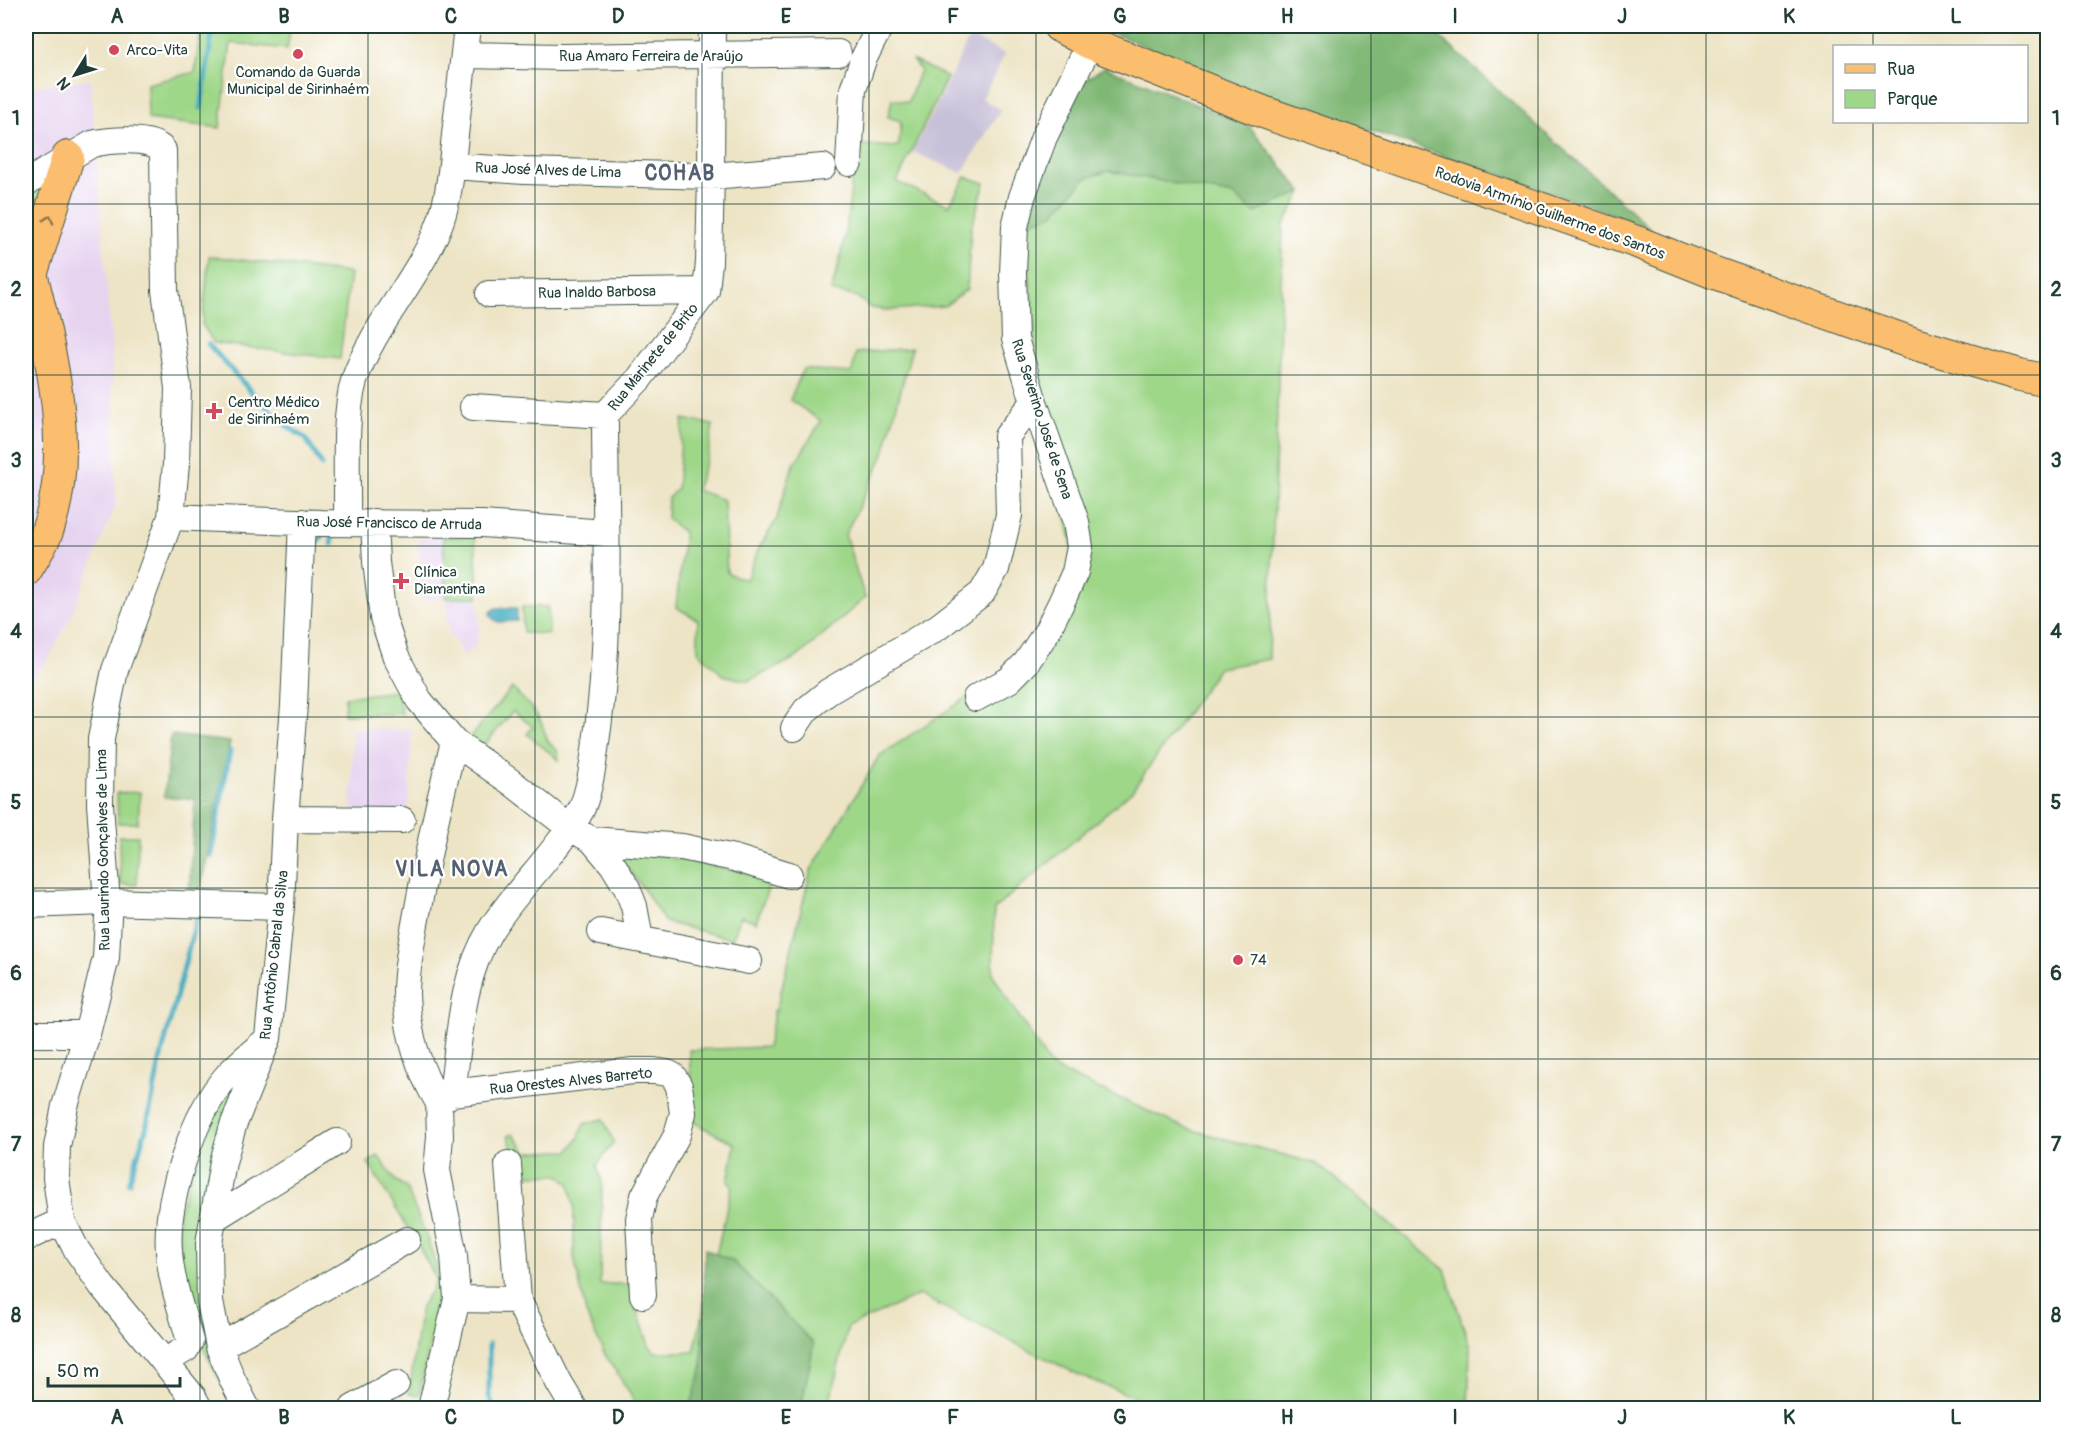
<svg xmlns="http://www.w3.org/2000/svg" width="2073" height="1434" font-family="Pangolin,sans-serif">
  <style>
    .built { fill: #e6d3f0 }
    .industrial { fill: #c8c0d8 }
    .green { fill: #9fd789; stroke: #5f8a5e; stroke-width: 1.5 }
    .forest { fill: #7fb875; stroke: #4f7a54; stroke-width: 1.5 }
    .water { fill: #41acc1; stroke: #30747a; stroke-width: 1.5 }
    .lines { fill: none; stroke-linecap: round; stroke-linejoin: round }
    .stream { stroke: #41acc1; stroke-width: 5 }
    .minor-casing { stroke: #3e564a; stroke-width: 28 }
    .major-casing { stroke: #3e564a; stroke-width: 34 }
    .minor { stroke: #fff; stroke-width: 26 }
    .major { stroke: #fbbd6e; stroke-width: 32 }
    .oneway { stroke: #82774e }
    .grid { fill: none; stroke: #1f3d34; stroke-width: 1.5; stroke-opacity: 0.55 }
    .poi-dot { fill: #d1495b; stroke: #fff; stroke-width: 2 }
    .labels { text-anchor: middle; stroke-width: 4.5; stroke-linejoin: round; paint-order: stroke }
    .poi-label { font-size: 15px; fill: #1f3d34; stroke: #fff; text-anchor: start }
    .street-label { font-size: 15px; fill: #1f3d34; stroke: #fff }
    .district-label { font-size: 21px; font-weight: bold; letter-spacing: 1.5px; fill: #546070; stroke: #fff }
    .neatline { fill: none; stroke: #1f3d34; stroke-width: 2 }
    .grid-label { font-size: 20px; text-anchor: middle; font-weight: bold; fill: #1f3d34 }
  </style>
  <rect width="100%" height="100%" fill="#fff"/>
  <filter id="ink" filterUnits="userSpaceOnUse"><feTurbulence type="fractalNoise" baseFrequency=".0167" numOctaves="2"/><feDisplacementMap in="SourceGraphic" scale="12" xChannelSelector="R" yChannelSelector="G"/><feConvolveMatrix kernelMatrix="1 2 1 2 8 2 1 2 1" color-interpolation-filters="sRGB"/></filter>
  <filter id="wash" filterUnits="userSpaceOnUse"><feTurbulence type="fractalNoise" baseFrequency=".008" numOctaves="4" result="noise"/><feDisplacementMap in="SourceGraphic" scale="24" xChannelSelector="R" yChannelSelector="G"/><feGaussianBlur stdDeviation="1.35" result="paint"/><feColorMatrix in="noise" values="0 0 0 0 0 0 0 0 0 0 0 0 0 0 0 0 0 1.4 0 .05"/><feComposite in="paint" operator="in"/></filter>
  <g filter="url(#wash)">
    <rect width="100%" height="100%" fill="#ede4c5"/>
    <path class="built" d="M 90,79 L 111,340 L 116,504 L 72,614 L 49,658 L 26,686 L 26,88 Z
      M 475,536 L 480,634 L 477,634 L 475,648 L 463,655 L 452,636 L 449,636 L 447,598 L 422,599 L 418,539 Z
      M 352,728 L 412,730 L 408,815 L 352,811 Z"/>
    <path class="industrial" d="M 970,36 L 1005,54 L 982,99 L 1001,110 L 962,173 L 913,152 Z"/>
    <path class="green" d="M 201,26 L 291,26 L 287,49 L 231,43 L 220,128 L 148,119 L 147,84 L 195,72 Z
      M 912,60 L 947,77 L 897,182 L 949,205 L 966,177 L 985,183 L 971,228 L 967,289 L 945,306 L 888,310 L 871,308 L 857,297 L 831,291 C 845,247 854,190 852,144 L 893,147 L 899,145 L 901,121 L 888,117 L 892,99 L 908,102 L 920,70 Z
      M 1104,67 L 1249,126 L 1302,192 L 1283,226 L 1269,659 L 1219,668 L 1132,791 L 994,909 L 993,975 L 1051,1067 L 1185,1128 L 1317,1164 L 1445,1270 L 1470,1347 L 1468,1408 L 1162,1408 L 1081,1376 L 919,1295 L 848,1327 L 828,1408 L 637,1408 L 630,1393 L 604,1353 L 586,1314 L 574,1257 L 574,1206 L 569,1183 L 559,1175 L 530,1175 L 515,1157 L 508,1136 L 513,1134 L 527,1152 L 569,1151 L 578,1139 L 584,1124 L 603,1119 L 614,1142 L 597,1165 L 602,1183 L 600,1284 L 629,1284 L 649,1346 L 655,1352 L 694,1352 L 732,1185 L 728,1182 L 735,1144 L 693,1122 L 689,1050 L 767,1047 L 773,1021 L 773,1010 L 776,1011 L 811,870 L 879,756 L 1023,660 L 1078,572 L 1040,398 L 1025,224 Z
      M 58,171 L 34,240 L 26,204 L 26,192 Z
      M 209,256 L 350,273 L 340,359 L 214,343 L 202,324 Z
      M 912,348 L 883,457 L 845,535 L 865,598 L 796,658 L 748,681 L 723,675 L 698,651 L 698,620 L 676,607 L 684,533 L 667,518 L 668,498 L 677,489 L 683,419 L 713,425 L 708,456 L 696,490 L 724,500 L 727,573 L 746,580 L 760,546 L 776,521 L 792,468 L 821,421 L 790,400 L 803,369 L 852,373 L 856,353 Z
      M 475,536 L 478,597 L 446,598 L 443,537 Z
      M 522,607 L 548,607 L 549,634 L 523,633 Z
      M 512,688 C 522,698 535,709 541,722 C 547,735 544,741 557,750 L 559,760 L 527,734 L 533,727 L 513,711 L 483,747 L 470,737 Z
      M 397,691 L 402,714 L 344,714 L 345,697 Z
      M 140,792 L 138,823 L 118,823 L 117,793 Z
      M 119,836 L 138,836 L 137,885 L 120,884 Z
      M 609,845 L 772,878 L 756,922 L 741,916 L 732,939 L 665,922 L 643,888 Z
      M 251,1064 L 205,1240 L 227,1394 L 197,1336 L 182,1291 L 178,1215 L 212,1111 Z
      M 378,1156 L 395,1180 L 406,1187 L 428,1240 L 441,1282 L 439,1304 L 419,1395 L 409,1394 L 421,1306 L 431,1291 L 436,1279 L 417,1243 L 368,1163 Z"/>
    <path class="forest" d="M 1096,26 L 1219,26 L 1232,31 L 1244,26 L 1428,26 L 1652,230 L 1591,206 L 1260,93 Z
      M 1104,67 L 1249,126 L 1302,192 L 1255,213 L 1233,195 L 1109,171 L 1086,178 L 1053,214 L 1025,224 L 1074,88 Z
      M 171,735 L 230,742 L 200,892 L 189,891 L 195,799 L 164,797 Z
      M 705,1249 L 734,1262 L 814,1344 L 801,1408 L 690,1408 L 702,1369 Z"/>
    <path class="water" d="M 496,608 L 517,608 L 517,621 L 498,622 L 491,617 L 490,613 Z"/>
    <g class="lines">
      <path class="stream" d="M 201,108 L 213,26
        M 208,344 L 257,398 L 287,426 L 305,438 L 322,465
        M 310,551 L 325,533 L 332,533 L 332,544
        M 211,856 L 230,751
        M 129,1183 L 146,1129 L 161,1057 L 198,912
        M 489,1344 L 489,1395 L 493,1408"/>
    </g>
  </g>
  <g filter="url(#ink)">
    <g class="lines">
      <g class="minor-casing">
        <path id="minor" d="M 464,55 L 562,57 L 838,53
          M 849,163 L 853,90 L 863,60 L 880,26
          M 452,166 L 524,171 L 711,176 L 823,167
          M 26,183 L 92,144 C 109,140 151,136 163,150 L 165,290 L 178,388 L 176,464 L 171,517 L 115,670 L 101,739 L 100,804 L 108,917 L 106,958 L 87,1034 L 65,1106 L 57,1147 L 56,1178 L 62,1221 L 76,1249 L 102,1286 L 193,1397 L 199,1408
          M 489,294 L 706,291
          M 473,407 L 605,415
          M 171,517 L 321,523 L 482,524 L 606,533
          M 374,522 L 376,562 L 383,618 L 396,657 L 419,700 L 454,742 L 511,782 L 570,828 L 592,840 L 613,865 L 627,888 L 634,906 L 640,939
          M 347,523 C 348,483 343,418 354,381 C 372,326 422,275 441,220 C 450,193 452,163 455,135 C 459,98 463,62 467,26
          M 976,698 L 1009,680 L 1026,663 L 1046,633 L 1061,603 L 1075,572 L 1080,547 L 1076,522 L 1034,402 L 1015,339 L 1013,273 L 1015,227 L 1022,197 L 1044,137 L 1090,43
          M 794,728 L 806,710 L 828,692 L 938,627 L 982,593 L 996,569 L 1009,515 L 1007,436 L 1034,402
          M 285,819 L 402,820
          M 592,840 L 682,847 L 734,858 L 789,875
          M 26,905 L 106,902 L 281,907
          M 601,932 L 749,961
          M 26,1034 L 87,1034
          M 452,1093 L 633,1071 L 654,1071 L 667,1073 L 673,1076 L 679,1086 L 683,1113 L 677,1135 L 644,1196 L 639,1219 L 643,1295
          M 439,1103 L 452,1093 C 460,1039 460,980 490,931 C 508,902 533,876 554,849 C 564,836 575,823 582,808 C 592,783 594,754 598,728 C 612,624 605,520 605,415 L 639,379 L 706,291 L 709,262 L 711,176 L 712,26
          M 439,1103 C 419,1071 407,1032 406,994 C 406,966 413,936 418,908 C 428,852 440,797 454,742
          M 508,1164 L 518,1300 L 559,1383 L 574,1408
          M 213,1219 L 337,1142
          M 26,1238 L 62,1221
          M 457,1299 L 518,1300
          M 219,1347 L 407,1240
          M 164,1362 L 186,1349 L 190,1341 C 182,1312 171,1282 169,1251 C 165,1201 193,1114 227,1076 C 238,1063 252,1053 264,1042
          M 247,1408 L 233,1381 L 219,1347 L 210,1301 L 209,1243 L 223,1162 L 233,1126 L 268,1038 L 281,907 L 285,819 L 294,705 L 302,522
          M 353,1408 L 396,1384
          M 431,1408 L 457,1299 L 454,1256 L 437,1170 L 440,1137 L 439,1103"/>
      </g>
      <g class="major-casing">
        <path id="major" d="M 1059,26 L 1090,43 L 1266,113 L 1637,242 L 1712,272 L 1915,344 L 2020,375 L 2048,381
          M 26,253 C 47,339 79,447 46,534 C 41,546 33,558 26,570
          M 31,275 L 68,157"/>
      </g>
      <use href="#minor" class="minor"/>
      <use href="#major" class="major"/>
    </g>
    <defs><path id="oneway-chevron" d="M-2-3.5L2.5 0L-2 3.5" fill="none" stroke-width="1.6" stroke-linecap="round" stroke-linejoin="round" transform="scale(1.5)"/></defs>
    <use class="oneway" href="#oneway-chevron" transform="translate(49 219) rotate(-72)"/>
  </g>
  <path class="grid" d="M 200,26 L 200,1408M 368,26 L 368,1408M 535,26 L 535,1408M 702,26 L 702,1408M 869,26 L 869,1408M 1036,26 L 1036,1408M 1204,26 L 1204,1408M 1371,26 L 1371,1408M 1538,26 L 1538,1408M 1706,26 L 1706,1408M 1873,26 L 1873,46M 1873,122 L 1873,1408M 26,204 L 2048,204M 26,375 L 2048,375M 26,546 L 2048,546M 26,717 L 2048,717M 26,888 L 2048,888M 26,1059 L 2048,1059M 26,1230 L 2048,1230"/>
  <g class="poi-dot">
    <circle cx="114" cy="50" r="6"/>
    <circle cx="298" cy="54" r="6"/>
    <path d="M211 402h6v6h6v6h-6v6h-6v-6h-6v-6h6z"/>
    <path d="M398 572h6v6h6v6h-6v6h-6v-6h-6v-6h6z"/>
    <circle cx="1238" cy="960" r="6"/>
  </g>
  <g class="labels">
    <g class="poi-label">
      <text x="126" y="55">Arco-Vita</text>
      <text x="298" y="77" text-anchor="middle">Comando da Guarda<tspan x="298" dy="17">Municipal de Sirinhaém</tspan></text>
      <text x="228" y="407">Centro Médico<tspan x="228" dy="17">de Sirinhaém</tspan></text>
      <text x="414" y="577">Clínica<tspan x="414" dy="17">Diamantina</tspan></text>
      <text x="1250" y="965">74</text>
    </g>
    <g class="street-label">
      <text x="651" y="61">Rua Amaro Ferreira de Araújo</text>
      <text transform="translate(548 170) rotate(2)" y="5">Rua José Alves de Lima</text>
      <text transform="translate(1550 213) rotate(20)" y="5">Rodovia Armínio Guilherme dos Santos</text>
      <text transform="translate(597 292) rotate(-1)" y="5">Rua Inaldo Barbosa</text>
      <text transform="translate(653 357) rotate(-51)" y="5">Rua Marinete de Brito</text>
      <text transform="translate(1042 419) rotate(72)" y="5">Rua Severino José de Sena</text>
      <text transform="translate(389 523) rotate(1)" y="5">Rua José Francisco de Arruda</text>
      <text transform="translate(103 850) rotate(-91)" y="5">Rua Laurindo Gonçalves de Lima</text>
      <text transform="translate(274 955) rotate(-84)" y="5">Rua Antônio Cabral da Silva</text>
      <text transform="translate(571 1081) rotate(-6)" y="5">Rua Orestes Alves Barreto</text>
    </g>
    <g class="district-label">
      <text x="680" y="180">COHAB</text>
      <text x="452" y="876">VILA NOVA</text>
    </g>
  </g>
  <rect width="2073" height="1434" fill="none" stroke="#fff" stroke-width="66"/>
  <rect x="1833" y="45" width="195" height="78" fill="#ffffff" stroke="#a5b1ae" stroke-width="1.5"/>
  <rect x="1845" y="64" width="30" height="9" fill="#fbbd6e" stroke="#a5b1ae" stroke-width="1.5"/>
  <text x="1887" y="75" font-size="18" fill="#1f3d34">Rua</text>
  <rect x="1845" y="90" width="30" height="18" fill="#9fd789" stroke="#a5b1ae" stroke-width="1.5"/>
  <text x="1887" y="105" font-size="18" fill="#1f3d34">Parque</text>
  <g transform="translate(75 75) rotate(232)" stroke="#ffffff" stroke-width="4.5" paint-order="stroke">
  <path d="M0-4.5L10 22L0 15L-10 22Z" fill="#1f3d34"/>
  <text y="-9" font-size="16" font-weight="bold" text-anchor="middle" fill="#1f3d34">N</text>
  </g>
  <path d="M48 1377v9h132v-9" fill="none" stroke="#1f3d34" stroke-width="3"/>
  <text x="57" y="1377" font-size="18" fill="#1f3d34" stroke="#ffffff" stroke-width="4.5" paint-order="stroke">50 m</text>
  <rect x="33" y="33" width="2007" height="1368" class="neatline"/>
  <g class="grid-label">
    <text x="117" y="23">A</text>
    <text x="284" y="23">B</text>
    <text x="451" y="23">C</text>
    <text x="618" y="23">D</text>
    <text x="786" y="23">E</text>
    <text x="953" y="23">F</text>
    <text x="1120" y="23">G</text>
    <text x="1287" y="23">H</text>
    <text x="1455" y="23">I</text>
    <text x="1622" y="23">J</text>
    <text x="1789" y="23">K</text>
    <text x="1956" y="23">L</text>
    <text x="16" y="125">1</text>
    <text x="2056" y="125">1</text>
    <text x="16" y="296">2</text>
    <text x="2056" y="296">2</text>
    <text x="16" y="467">3</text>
    <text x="2056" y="467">3</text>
    <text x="16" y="638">4</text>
    <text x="2056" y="638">4</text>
    <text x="16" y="809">5</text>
    <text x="2056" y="809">5</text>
    <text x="16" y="980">6</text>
    <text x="2056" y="980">6</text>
    <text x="16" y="1151">7</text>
    <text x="2056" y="1151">7</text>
    <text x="16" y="1322">8</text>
    <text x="2056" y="1322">8</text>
    <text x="117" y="1424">A</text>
    <text x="284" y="1424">B</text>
    <text x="451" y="1424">C</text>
    <text x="618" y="1424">D</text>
    <text x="786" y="1424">E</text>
    <text x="953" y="1424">F</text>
    <text x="1120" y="1424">G</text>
    <text x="1287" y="1424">H</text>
    <text x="1455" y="1424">I</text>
    <text x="1622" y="1424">J</text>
    <text x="1789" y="1424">K</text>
    <text x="1956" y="1424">L</text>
  </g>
</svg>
